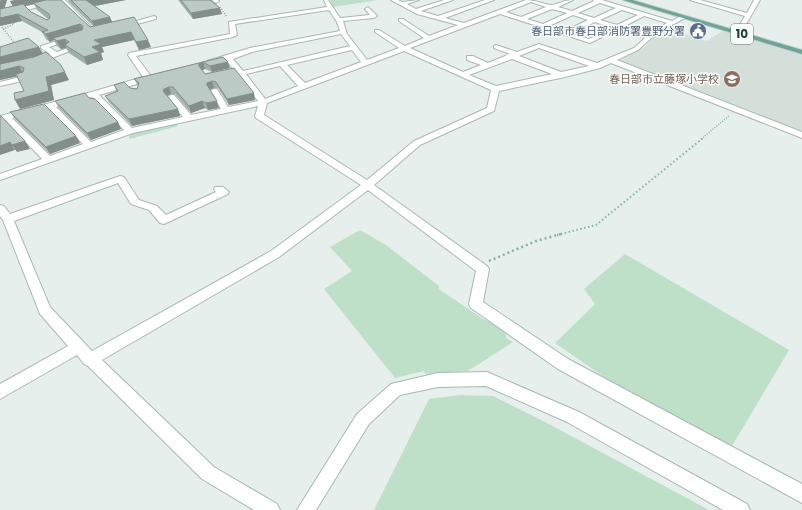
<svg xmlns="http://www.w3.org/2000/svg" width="802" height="510" font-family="Poppins,'Noto Sans JP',sans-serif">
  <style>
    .built { fill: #d4dfda }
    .green { fill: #bfe0c8 }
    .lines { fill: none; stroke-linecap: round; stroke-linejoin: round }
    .minor-casing { stroke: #a8b8b2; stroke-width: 2 }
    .major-casing { stroke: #c2cac8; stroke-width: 2 }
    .path-far2 { stroke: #86b3a5; stroke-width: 1.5; stroke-dasharray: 1 1.5; stroke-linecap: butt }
    .path-far1 { stroke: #86b3a5; stroke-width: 2; stroke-dasharray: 1.5 2.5; stroke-linecap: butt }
    .path { stroke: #86b3a5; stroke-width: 2.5; stroke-dasharray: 2 3; stroke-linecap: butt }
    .minor { fill: #fff; fill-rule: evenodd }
    .major { fill: #6aa596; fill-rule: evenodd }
    .wall { fill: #a1aea9; fill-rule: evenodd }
    .shaded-wall { fill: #838d89 }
    .building { fill: #bbcac4; stroke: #838d89 }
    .labels { text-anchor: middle; stroke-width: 3; stroke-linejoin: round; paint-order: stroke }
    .far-service-label { font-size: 11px; fill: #4e5e75; stroke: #f7fbf9; text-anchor: end }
    .far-education-label { font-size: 11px; fill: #785e54; stroke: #f7fbf9; text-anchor: end }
    .shield { fill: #f7fbf9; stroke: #637a73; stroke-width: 1 }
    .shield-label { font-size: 12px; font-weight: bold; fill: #24423a }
  </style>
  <rect width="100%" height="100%" fill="#e6efeb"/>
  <path class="built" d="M 668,29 L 706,41 L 723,31 L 802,55 L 802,132 L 620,62 L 620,61 L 646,46 L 655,36 Z"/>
  <path class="green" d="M 330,0 L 378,0 L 333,7 Z
    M 177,123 L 178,126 L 130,139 L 128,134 Z
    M 360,230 L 386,245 L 439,286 L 439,289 L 483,319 L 506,330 L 506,338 L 513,342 L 468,371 L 425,374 L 424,371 L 395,378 L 324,289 L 352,271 L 330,247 Z
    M 625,254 L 789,350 L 731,448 L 610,381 L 555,343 L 595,304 L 584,289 Z
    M 460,395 L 493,396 L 547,423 L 709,510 L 374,510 L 429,399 Z"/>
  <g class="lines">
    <g class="minor-casing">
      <path id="minor" d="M 61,0 L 65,0 L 93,29 L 93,31 L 89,31 L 61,2 Z
        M 212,0 L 218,0 L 219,1 L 216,3 Z
        M 324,0 L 328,0 L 340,18 L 370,15 L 365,9 L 368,7 L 377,16 L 374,18 L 343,21 L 347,34 L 367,60 L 399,48 L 375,32 L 375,30 L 379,30 L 405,46 L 424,38 L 399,21 L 399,19 L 403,19 L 429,36 L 458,25 L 417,14 L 391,0 L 398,0 L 402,2 L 419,0 L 407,4 L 416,9 L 444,0 L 453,0 L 421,11 L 438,16 L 485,0 L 494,0 L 445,18 L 464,23 L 526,0 C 536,0 542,4 551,5 C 556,5 565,0 573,0 L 558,7 L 572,11 L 594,1 L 593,0 L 602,0 L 672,21 L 681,16 L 685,16 L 685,18 L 657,33 L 638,50 L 617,60 L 802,132 L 802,138 L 611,63 L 600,68 L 565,77 L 499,91 L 494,111 L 420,145 L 374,185 L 487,266 L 489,269 L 483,302 L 568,359 L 802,484 L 802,503 L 558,369 L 471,308 L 469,304 L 476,271 L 368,190 L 279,257 L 102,360 L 214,467 L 277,504 L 280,510 L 254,510 L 202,479 L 88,366 L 84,364 L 77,355 L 0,399 L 0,384 L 68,346 L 40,314 L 3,220 L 0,216 L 0,205 L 4,206 L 10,214 L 120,176 L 124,177 L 139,200 L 157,206 L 166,215 L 216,192 L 214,189 L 215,187 L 223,187 L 229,192 L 228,194 L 164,224 L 160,223 L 149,210 L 131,204 L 118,183 L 14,221 L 50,307 L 92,351 L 271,251 L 361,185 L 256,118 L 255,116 L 258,106 L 133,133 L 0,180 L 0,174 L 42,159 L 5,120 L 0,122 L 0,116 L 81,95 L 143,77 L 128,55 L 129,53 L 230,34 L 229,22 L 327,7 ZM 531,2 L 546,7 L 521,17 L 506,12 ZM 600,3 L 616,8 L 594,18 L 578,13 ZM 552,9 L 567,13 L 543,24 L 527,19 ZM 329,10 L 337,22 L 340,31 L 250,48 L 207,61 L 206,63 L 210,65 L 227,61 L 258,101 L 228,107 L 217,89 L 214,89 L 210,91 L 221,109 L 191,115 L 174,95 L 171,95 L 167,97 L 183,117 L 132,128 L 99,95 L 154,79 L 154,75 L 150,75 L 136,56 L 233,37 L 237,35 L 235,24 ZM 622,10 L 638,15 L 617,25 L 600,20 ZM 500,14 L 590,43 L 618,29 L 645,38 L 634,48 L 597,63 L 539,44 L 517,52 L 496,45 L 494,46 L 494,48 L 510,54 L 488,63 L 473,56 L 467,56 L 467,60 L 481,65 L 463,72 L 410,48 ZM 573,15 L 588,20 L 565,31 L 549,26 ZM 644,16 L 667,23 L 648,35 L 623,27 ZM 595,22 L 612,28 L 589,39 L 571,33 ZM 341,34 L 350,46 L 243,71 L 233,59 L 252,52 ZM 539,48 L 589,66 L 561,72 L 519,56 ZM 352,50 L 361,62 L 305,83 L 287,65 ZM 404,51 L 491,90 L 487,108 L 414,141 L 367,180 L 264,115 L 267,103 ZM 512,59 L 552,74 L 496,86 L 469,75 ZM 280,66 L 298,86 L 265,99 L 246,74 ZM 92,97 L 124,130 L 91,142 L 56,107 ZM 49,109 L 83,144 L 50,156 L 12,118 Z
        M 690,0 L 700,0 L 747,13 L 754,0 L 760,0 L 741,33 L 738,35 L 735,33 L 745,16 Z
        M 50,1 L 52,2 L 52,4 L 0,16 L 0,12 Z
        M 154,16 L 156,17 L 156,19 L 122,28 L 119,26 Z
        M 70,37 L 72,38 L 72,40 L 49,47 L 57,52 L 68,48 L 71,50 L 70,51 L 39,63 L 33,63 L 32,61 L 50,54 L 41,48 L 41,46 Z
        M 24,76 L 28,78 L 27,80 L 0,86 L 0,82 Z
        M 487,372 L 579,412 L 747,504 L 750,510 L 723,510 L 567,422 L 486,386 L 438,387 L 400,395 L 369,424 L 316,510 L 297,510 L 357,414 L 391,384 L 438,373 Z"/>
    </g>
    <g class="major-casing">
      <path id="major" d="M 623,0 L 632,0 L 802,50 L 802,54 Z"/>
    </g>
    <path class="path-far2" d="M 220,7 L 227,17
      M 2,27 L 16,45
      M 3,29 L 14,24 L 12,22
      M 701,139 L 729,116"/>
    <path class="path-far1" d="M 557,235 L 596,225 L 703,138"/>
    <path class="path" d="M 489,261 L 536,241 L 561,234"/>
    <use href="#minor" class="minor"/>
    <use href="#major" class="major"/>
  </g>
  <path class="wall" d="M 0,0 L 7,0 L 4,8 L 13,7 L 10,1 L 61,0 L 90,27 L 94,27 L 69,2 L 68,0 L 126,0 L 95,6 L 113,22 L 151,47 L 139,50 L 134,40 L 102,47 L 104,52 L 101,53 L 103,60 L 87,65 L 69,53 L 66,48 L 61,49 L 57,46 L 54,40 L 50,42 L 46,39 L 42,32 L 22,21 L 0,26 ZM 34,4 L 37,10 L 48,19 L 47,20 L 31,12 L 24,6 Z
    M 178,0 L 212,0 L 212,2 L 222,14 L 193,19 Z
    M 0,47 L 43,54 L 69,80 L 51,85 L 54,100 L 20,109 L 24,91 L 17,76 L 0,80 Z
    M 223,57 L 230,68 L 212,72 L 205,69 L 202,70 L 205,74 L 255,100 L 229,105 L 218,88 L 214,88 L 209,90 L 219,108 L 208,110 L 205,108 L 191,113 L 175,94 L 171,94 L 167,95 L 178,109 L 180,116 L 132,126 L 109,102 L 105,96 L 117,92 L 114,85 L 130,88 L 137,89 L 138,86 L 134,79 Z
    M 89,98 L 118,122 L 121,129 L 91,140 L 59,108 L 55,101 Z
    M 10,112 L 80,143 L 50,154 L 15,119 Z"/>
  <path class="shaded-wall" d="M 1,0 L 7,0 L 4,10 L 0,11 L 0,2 Z
    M 15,0 L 52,0 L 33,3 L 34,4 L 14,8 L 10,1 Z
    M 86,0 L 126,0 L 89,7 Z
    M 220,8 L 222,14 L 193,19 L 191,13 Z
    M 18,14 L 22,21 L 0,26 L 0,18 Z
    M 110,17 L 113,24 L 95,28 L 92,21 Z
    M 80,24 L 84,32 L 53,38 L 54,40 L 50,42 L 46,34 Z
    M 131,32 L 134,40 L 102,47 L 104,52 L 101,53 L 103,60 L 87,65 L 84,57 L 92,47 L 94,40 Z
    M 65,39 L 69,47 L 65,45 L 66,48 L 61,49 L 57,41 Z
    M 148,40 L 151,47 L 139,50 L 136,42 Z
    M 39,47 L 44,55 L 0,66 L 0,57 Z
    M 203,62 L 205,69 L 201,71 L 199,66 L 199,64 Z
    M 228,62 L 230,68 L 212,72 L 210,66 Z
    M 19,66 L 24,75 L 0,80 L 0,71 Z
    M 65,72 L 69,80 L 51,85 L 54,100 L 20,109 L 15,100 L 46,77 Z
    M 212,81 L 214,88 L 209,90 L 207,85 L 207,83 Z
    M 169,87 L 171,94 L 166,96 L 163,91 L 164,89 Z
    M 254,93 L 255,100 L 229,105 L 227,99 Z
    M 202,101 L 205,108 L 191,113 L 189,106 Z
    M 217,101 L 219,108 L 208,110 L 206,103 Z
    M 178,109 L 180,116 L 132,126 L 129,119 Z
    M 118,122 L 121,129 L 91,140 L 87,133 Z
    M 76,136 L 80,143 L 50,154 L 46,147 Z
    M 25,141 L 30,149 L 17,152 L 12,145 Z
    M 10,142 L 15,150 L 0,155 L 0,146 Z"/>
  <path class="building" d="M 46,0 L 61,0 L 90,27 L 134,17 L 148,40 L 136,42 L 131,32 L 94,40 L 101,44 L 92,47 L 100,52 L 84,57 L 65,45 L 69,42 L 65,39 L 57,41 L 53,38 L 82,30 L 83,26 L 80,24 L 46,34 L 42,32 L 48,30 L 18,14 L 0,18 L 0,9 L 23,4 L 31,12 L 47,20 L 50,18 L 49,14 L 33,3 Z
    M 71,0 L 87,0 L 86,0 L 110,17 L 92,21 Z
    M 181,0 L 210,0 L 220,8 L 191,13 Z
    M 28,38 L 39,47 L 0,57 L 0,47 Z
    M 46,52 L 60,64 L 65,72 L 46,77 L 49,91 L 15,100 L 14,93 L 24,91 L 16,74 L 23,72 L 24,68 L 19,66 L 0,71 L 0,64 L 34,57 Z
    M 223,57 L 228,62 L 210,66 L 203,62 L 199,64 L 199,66 L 205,74 L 234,68 L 254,93 L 227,99 L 216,82 L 212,81 L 207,83 L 207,85 L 217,101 L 206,103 L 202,101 L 189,106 L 173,87 L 169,87 L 164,89 L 163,91 L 178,109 L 129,119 L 105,96 L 118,91 L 114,85 L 124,82 L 130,88 L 137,89 L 139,83 L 134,79 Z
    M 85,93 L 89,98 L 95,99 L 118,122 L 87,133 L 55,101 Z
    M 44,104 L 76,136 L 46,147 L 10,112 Z
    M 0,115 L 25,141 L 12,145 L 10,142 L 0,146 Z"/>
  <defs>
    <g id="civic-disc" transform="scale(0.9)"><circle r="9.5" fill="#5c6f8a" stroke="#f7fbf9"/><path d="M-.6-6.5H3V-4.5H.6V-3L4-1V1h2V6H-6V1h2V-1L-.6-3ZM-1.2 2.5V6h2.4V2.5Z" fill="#fff"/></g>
    <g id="school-disc" transform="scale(0.9)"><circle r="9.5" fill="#8d6e63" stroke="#f7fbf9"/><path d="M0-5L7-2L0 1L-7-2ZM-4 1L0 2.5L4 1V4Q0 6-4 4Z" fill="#fff"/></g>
  </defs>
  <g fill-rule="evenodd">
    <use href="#civic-disc" x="698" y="31"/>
    <use href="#school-disc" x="732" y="79"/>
  </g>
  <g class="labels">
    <g class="far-service-label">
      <text x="685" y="35">春日部市春日部消防署豊野分署</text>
    </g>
    <g class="far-education-label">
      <text x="719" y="83">春日部市立藤塚小学校</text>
    </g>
    <rect class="shield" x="731" y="24" width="22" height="20" rx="3"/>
    <g class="shield-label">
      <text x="742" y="38">10</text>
    </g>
  </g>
</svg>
